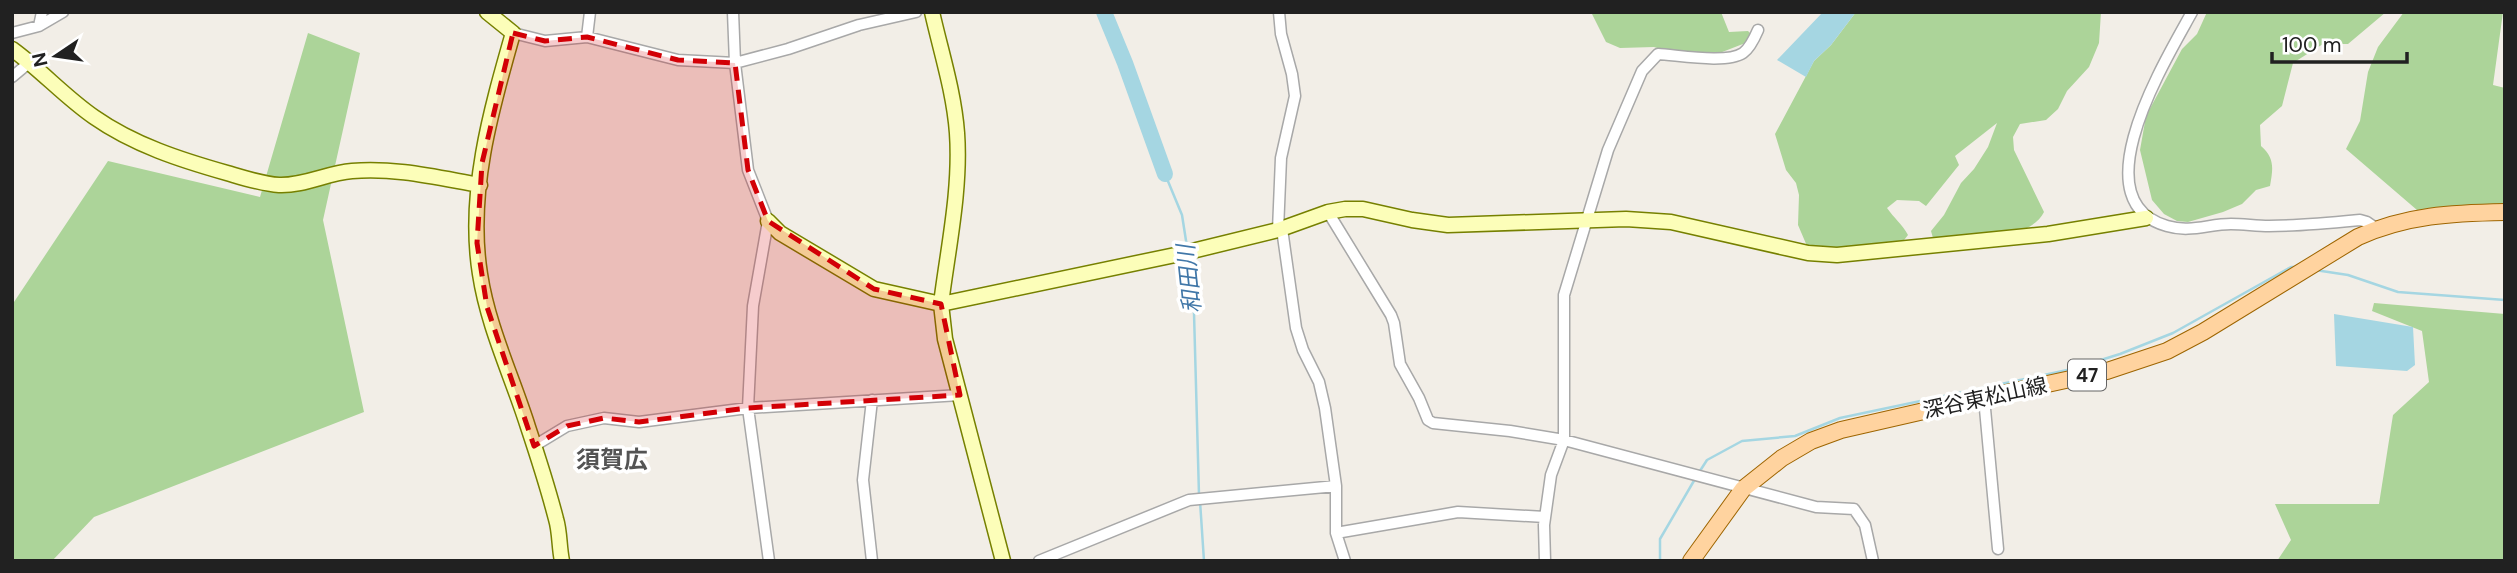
<svg xmlns="http://www.w3.org/2000/svg" width="2517" height="573" font-family="'DM Sans','Noto Sans JP',sans-serif">
  <style>
    .forest { fill: #acd499 }
    .water { fill: #a5d6e2 }
    .lines { fill: none; stroke-linecap: round; stroke-linejoin: round }
    .stream { stroke: #a5d6e2; stroke-width: 2.5 }
    .river { stroke: #a5d6e2; stroke-width: 16 }
    .street-casing { stroke: #a8a8a8; stroke-width: 13 }
    .secondary-casing { stroke: #768000; stroke-width: 17 }
    .primary-casing { stroke: #9e6500; stroke-width: 18 }
    .street { stroke: #fff; stroke-width: 10 }
    .secondary { stroke: #fcfeb9; stroke-width: 14 }
    .primary { stroke: #ffd39f; stroke-width: 16 }
    .marked { fill: #d20006; fill-opacity: 0.2; stroke: #d20006; stroke-width: 5; stroke-dasharray: 14 9; stroke-linejoin: round }
    .labels { text-anchor: middle; stroke-width: 7; stroke-linejoin: round; paint-order: stroke }
    .shield { fill: #fff; stroke: #646464; stroke-width: 2 }
    .shield-label { font-size: 19px; font-weight: bold; fill: #212121 }
    .street-label { font-size: 21px; fill: #212121; stroke: #fff }
    .water-label { font-size: 23px; font-style: italic; fill: #4077a8; stroke: #fff }
    .quarter-label { font-size: 24px; font-weight: bold; fill: #545454; stroke: #fff }
  </style>
  <rect width="100%" height="100%" fill="#f2eee7"/>
  <path class="forest" d="M 1591,12 L 1721,12 L 1729,32 L 1748,31 L 1751,34 L 1748,42 L 1699,61 L 1654,47 L 1620,48 L 1606,42 Z
    M 1856,12 L 2101,12 L 2099,43 L 2089,67 L 2067,91 L 2058,109 L 2046,120 L 2020,124 L 2013,137 L 2014,150 L 2044,212 C 2030,241 1968,240 1939,244 L 1933,238 L 1931,231 L 1944,215 L 1961,183 L 1974,169 L 1988,147 L 1997,123 L 1955,156 L 1959,165 L 1926,206 L 1919,201 L 1897,200 L 1887,208 C 1894,218 1902,224 1908,235 L 1901,244 L 1879,251 L 1807,246 L 1798,225 L 1799,195 L 1796,183 L 1786,170 L 1775,134 L 1814,61 L 1831,45 Z
    M 2207,12 L 2386,12 L 2348,44 L 2323,44 L 2293,63 L 2282,106 L 2260,125 L 2261,146 C 2275,158 2273,169 2270,186 L 2256,190 L 2242,204 L 2223,212 L 2188,222 L 2177,221 L 2164,214 L 2152,200 L 2140,150 L 2146,116 L 2182,49 L 2197,34 Z
    M 2404,12 L 2503,12 L 2493,85 L 2505,88 L 2505,206 L 2449,211 L 2417,210 L 2346,149 L 2360,121 L 2368,72 L 2378,47 Z
    M 308,33 L 360,53 L 323,220 L 364,412 L 94,517 L 52,561 L 12,561 L 12,305 L 108,161 L 260,197 Z
    M 2374,303 L 2505,314 L 2505,561 L 2277,561 L 2291,540 L 2275,504 L 2379,504 L 2393,415 L 2429,382 L 2422,331 L 2372,311 Z"/>
  <path class="water" d="M 1823,12 L 1856,12 L 1831,45 L 1814,61 L 1806,77 L 1777,60 Z
    M 2334,314 L 2413,327 L 2415,365 L 2407,371 L 2336,366 Z"/>
  <g class="lines">
    <path class="stream" d="M 1165,174 L 1182,215 L 1187,247
      M 1189,257 L 1194,313 L 1199,495
      M 2315,270 L 2348,275 L 2398,292 L 2505,300
      M 1698,474 L 1707,460 L 1742,441 L 1795,436 L 1840,418 L 2072,369 L 2120,354 L 2173,333 L 2291,267 L 2294,267
      M 1200,501 L 1204,561
      M 1660,561 L 1660,539 L 1695,479"/>
    <path class="river" d="M 1104,12 L 1125,63 L 1165,174"/>
    <g class="street-casing">
      <path id="street" d="M 733,12 L 735,63 L 748,170 L 768,221 L 753,306 L 748,408 L 769,561
        M 2192,12 C 2167,58 2078,201 2167,226 C 2190,233 2209,224 2231,224 C 2244,224 2256,226 2269,226 C 2299,226 2329,223 2360,220 L 2367,222 L 2377,229
        M 39,26 L 42,12
        M 12,33 L 39,26 L 63,12
        M 513,33 L 545,41 L 587,37 L 678,60 L 735,63 L 788,49 L 859,25 L 916,12
        M 587,37 L 590,12
        M 12,77 L 30,62
        M 1328,212 L 1391,315 L 1394,323 L 1400,364 L 1419,398 L 1428,420 L 1433,423 L 1510,431 L 1564,440 L 1816,507 L 1854,509 L 1865,525 L 1873,561
        M 1282,229 L 1296,328 L 1303,350 L 1319,382 L 1325,408 L 1336,486 L 1336,533 L 1345,561
        M 1278,230 L 1281,158 L 1295,96 L 1292,74 L 1281,34 L 1279,12
        M 1984,398 L 1998,549
        M 534,446 L 567,426 L 604,418 L 639,422 L 748,408 L 960,395
        M 1336,533 L 1458,512 L 1545,517
        M 872,561 L 863,480 L 872,400
        M 1039,561 L 1189,500 L 1336,486
        M 1545,561 L 1544,525 L 1551,475 L 1564,440 L 1564,295 L 1608,150 L 1642,71 L 1658,54 C 1678,55 1727,64 1743,53 C 1750,48 1755,37 1758,30"/>
    </g>
    <g class="secondary-casing">
      <path id="secondary" d="M 487,12 L 513,33 C 491,110 467,193 480,274 C 488,327 512,376 528,427 C 538,457 548,488 556,519 C 560,532 559,547 562,561
        M 932,12 C 941,52 954,92 957,133 C 961,189 948,248 941,304 L 945,339 L 1003,561
        M 12,49 C 41,70 65,97 94,117 C 134,145 181,160 227,173 C 244,178 262,184 279,185 C 304,186 327,173 352,171 C 394,167 439,178 480,185
        M 768,221 L 780,233 L 874,289 L 941,304 L 1180,254 L 1278,230 L 1328,212 L 1345,209 L 1363,209 L 1412,220 L 1448,225 L 1626,219 L 1671,222 L 1808,253 L 1837,255 L 2048,234 L 2146,218"/>
    </g>
    <g class="primary-casing">
      <path id="primary" d="M 1691,561 L 1743,489 L 1782,458 L 1811,441 L 1841,430 L 1924,411 L 2107,371 L 2167,351 L 2203,332 L 2358,237 C 2407,215 2452,213 2505,212"/>
    </g>
    <use href="#street" class="street"/>
    <use href="#secondary" class="secondary"/>
    <use href="#primary" class="primary"/>
  </g>
  <path class="marked" d="M 513,33 L 545,41 L 587,37 L 678,60 L 735,63 L 748,170 L 768,221 L 874,289 L 941,304 L 960,395 L 748,408 L 639,422 L 604,418 L 567,426 L 534,446 L 487,307 L 477,243 L 482,163 Z"/>
  <g class="labels">
    <rect class="shield" x="2068" y="359.5" width="38" height="31" rx="5"/>
    <g class="shield-label">
      <text x="2087" y="382">47</text>
    </g>
    <g class="street-label">
      <text transform="translate(1985 398) rotate(-12)" y="7">深谷東松山線</text>
    </g>
    <g class="water-label">
      <text transform="translate(1189 279) rotate(-96)" y="8">和田川</text>
    </g>
    <g class="quarter-label">
      <text x="612" y="468">須賀広</text>
    </g>
  </g>
  <rect width="2517" height="573" fill="none" stroke="#212121" stroke-width="28"/>
  <g transform="translate(56 56) rotate(257)" stroke="#ffffff" stroke-width="5" paint-order="stroke">
  <path d="M0-5L12 26L0 18L-12 26Z" fill="#212121"/>
  <text y="-10" font-size="19" font-weight="bold" text-anchor="middle" fill="#212121">N</text>
  </g>
  <path d="M2272 52v10h135v-10" fill="none" stroke="#212121" stroke-width="3.5"/>
  <text x="2282" y="52" font-size="21" fill="#212121" stroke="#ffffff" stroke-width="5" paint-order="stroke">100 m</text>
</svg>
